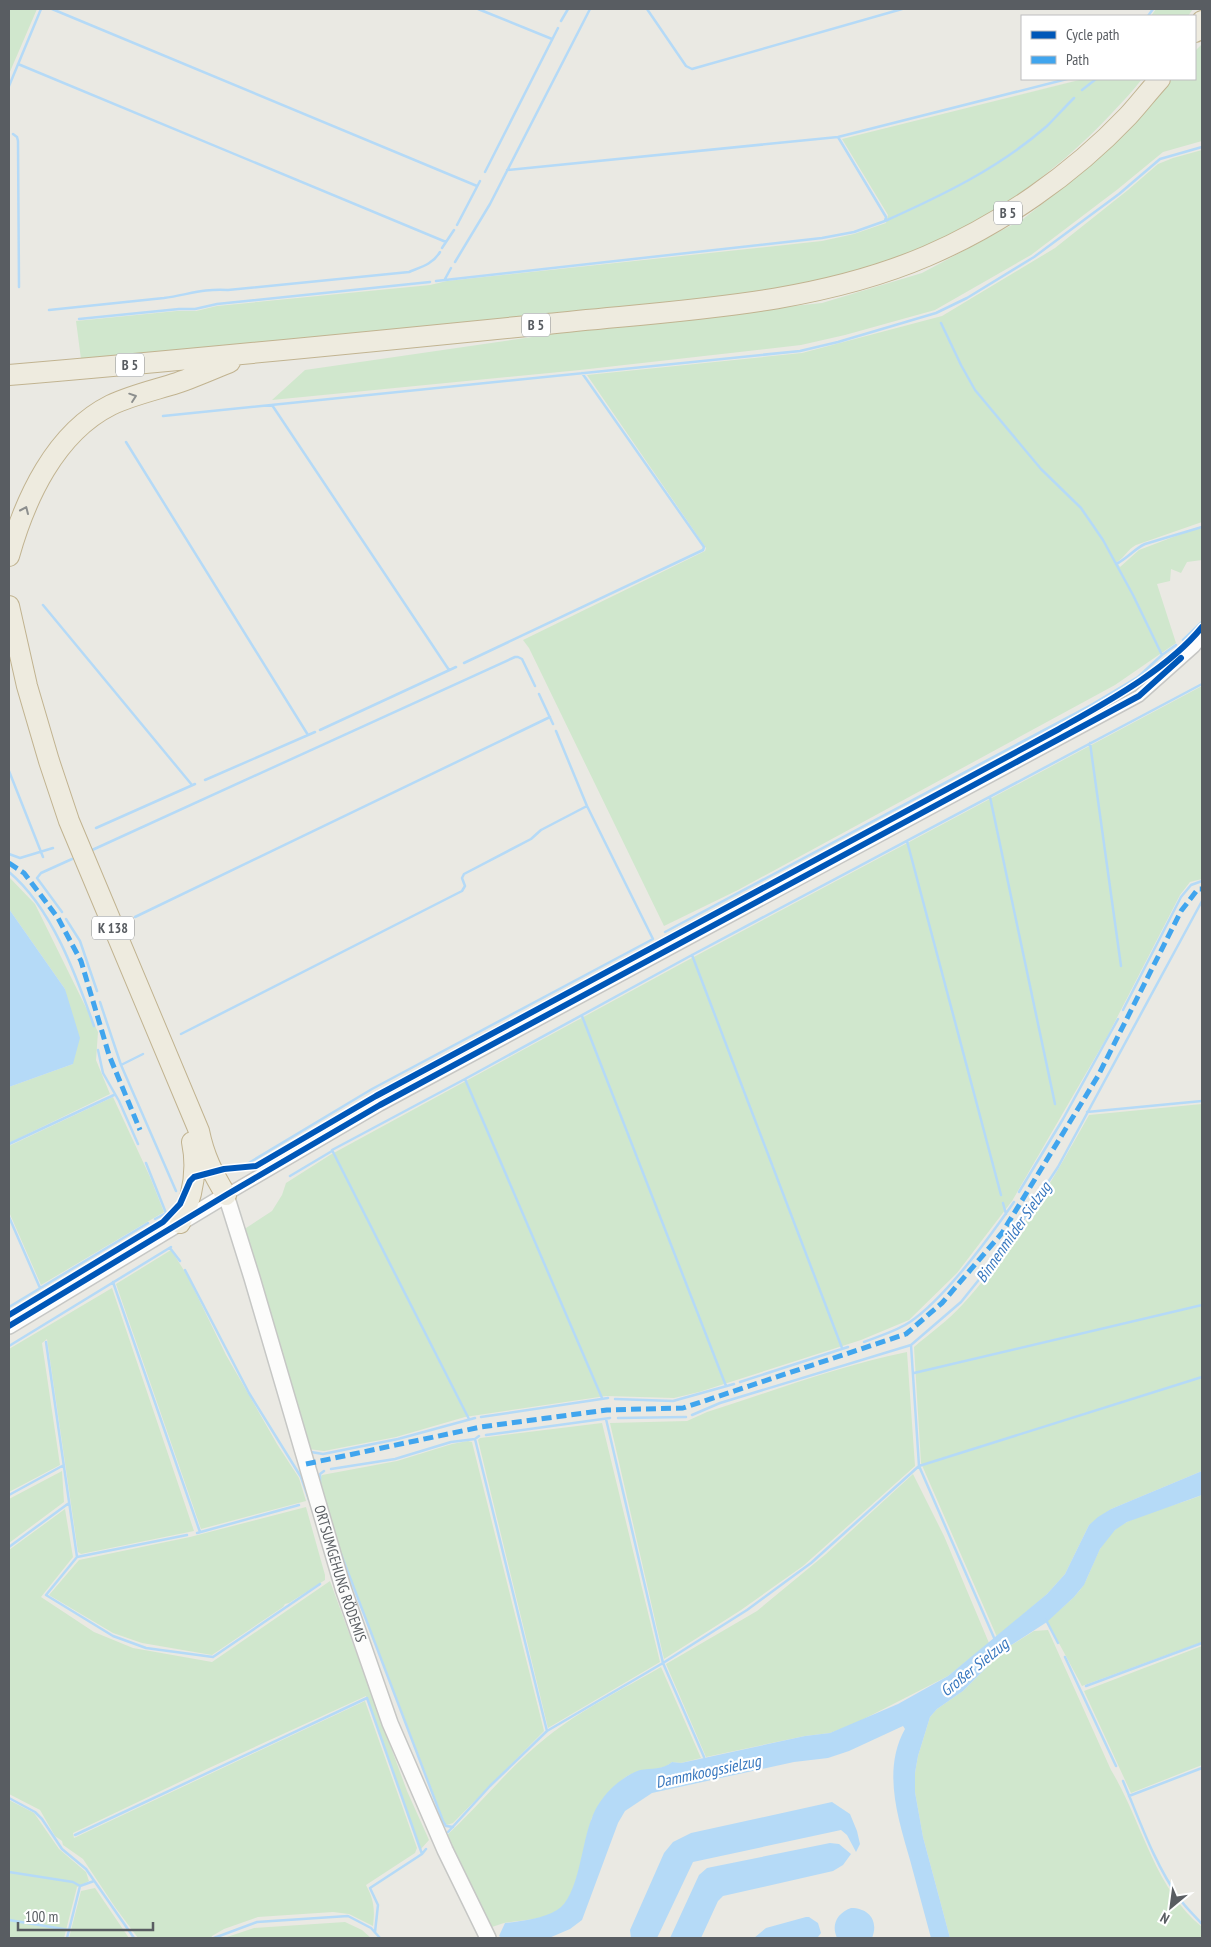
<svg xmlns="http://www.w3.org/2000/svg" width="1211" height="1947" font-family="'PT Sans Narrow',sans-serif">
  <style>
    .green { fill: #d0e7cd }
    .water { fill: #b5daf7 }
    .lines { fill: none; stroke-linecap: round; stroke-linejoin: round }
    .stream { stroke: #b5daf7; stroke-width: 2.5 }
    .street-casing { stroke: #c6c6c4; stroke-width: 14 }
    .secondary-casing { stroke: #c6c7c5; stroke-width: 18 }
    .highway-casing { stroke: #c1b390; stroke-width: 22 }
    .street { stroke: #fcfcfb; stroke-width: 11 }
    .secondary { stroke: #fcfcfb; stroke-width: 15 }
    .highway { stroke: #eeebdf; stroke-width: 20 }
    .quiet { stroke: #40a5ee; stroke-width: 5; stroke-dasharray: 10 5; stroke-linecap: butt }
    .cycleway-casing { stroke: #fff; stroke-width: 9 }
    .cycleway { stroke: #0057b8; stroke-width: 6 }
    .oneway { stroke: #8d8f8e }
    .labels { text-anchor: middle; stroke-width: 4.5; stroke-linejoin: round; paint-order: stroke }
    .shield { fill: #fff; stroke: #8b8e91; stroke-width: 1 }
    .shield-label { font-size: 14px; font-weight: bold; fill: #595d62 }
    .street-label { font-size: 15px; fill: #595d62; stroke: #fff }
    .water-label { font-size: 16px; font-style: italic; fill: #3978bf; stroke: #fff }
  </style>
  <rect width="100%" height="100%" fill="#eae9e3"/>
  <path class="green" d="M 9,9 L 37,9 L 9,74 Z
    M 1156,9 L 1193,9 L 1188,16 L 1151,16 Z
    M 1202,44 L 1202,141 L 1163,152 L 1118,189 L 1031,255 L 935,310 L 845,335 L 801,345 L 580,370 L 272,400 L 305,370 L 614,325 L 822,303 L 922,273 L 1023,219 L 1074,179 L 1118,138 L 1169,79 L 1195,79 L 1195,51 Z
    M 1083,79 L 1142,79 C 1133,91 1122,102 1112,113 C 1034,197 932,256 821,282 C 797,288 773,290 749,294 L 314,339 L 81,359 L 76,321 L 177,311 L 196,311 L 217,306 L 430,285 L 447,281 L 822,241 L 854,234 L 886,223 L 888,215 L 842,139 Z
    M 1202,150 L 1202,522 L 1136,545 C 1127,550 1125,557 1117,562 L 1120,567 L 1139,550 L 1202,526 L 1202,560 L 1187,562 L 1181,573 L 1171,569 L 1170,581 L 1157,584 L 1176,643 L 1115,685 L 738,890 L 664,926 L 529,648 L 523,640 L 705,551 L 706,548 L 587,375 L 802,353 L 942,316 L 1055,248 L 1128,190 L 1158,164 L 1173,158 Z
    M 1202,686 L 1202,879 L 1190,882 L 1180,895 L 1107,1037 L 1012,1201 L 957,1273 L 909,1320 L 861,1340 L 699,1392 L 674,1398 L 606,1396 L 465,1417 L 396,1437 L 324,1451 L 308,1449 L 243,1230 L 272,1211 L 282,1195 L 286,1183 L 330,1155 L 690,959 Z
    M 9,877 L 35,904 L 98,1032 L 96,1060 L 110,1094 L 9,1143 L 9,1087 L 73,1064 L 65,989 L 9,909 Z
    M 113,1097 L 150,1177 L 164,1212 L 41,1285 L 9,1212 L 9,1146 Z
    M 1202,1104 L 1202,1471 L 1111,1509 L 1089,1525 L 1065,1574 L 1047,1594 L 997,1637 L 921,1463 L 914,1347 C 930,1333 949,1320 963,1304 C 1014,1248 1052,1181 1089,1115 Z
    M 171,1250 L 187,1275 L 226,1355 L 277,1444 L 299,1478 L 306,1501 L 201,1529 L 116,1284 Z
    M 112,1288 L 194,1531 L 81,1554 L 78,1552 L 47,1339 L 42,1343 L 60,1465 L 9,1492 L 9,1349 Z
    M 907,1352 L 915,1466 L 803,1566 L 741,1610 L 664,1659 L 610,1423 L 687,1421 L 707,1412 C 773,1391 839,1366 907,1352 Z
    M 602,1423 L 660,1662 L 548,1728 L 478,1440 L 480,1438 Z
    M 468,1441 L 472,1442 L 544,1731 L 453,1823 L 447,1825 L 444,1821 L 337,1542 L 320,1479 L 322,1475 L 397,1461 L 452,1444 Z
    M 62,1471 L 64,1502 L 9,1543 L 9,1499 Z
    M 913,1474 L 944,1536 L 989,1643 L 948,1676 L 854,1724 L 830,1733 L 805,1736 L 706,1757 L 666,1664 L 757,1611 L 826,1554 Z
    M 1202,1495 L 1202,1642 L 1082,1686 L 1047,1621 C 1059,1610 1074,1599 1083,1586 C 1094,1567 1098,1543 1116,1529 C 1135,1514 1178,1505 1202,1495 Z
    M 306,1507 L 325,1575 L 325,1580 L 289,1603 L 285,1604 L 283,1607 L 212,1655 L 142,1643 L 113,1633 L 49,1595 L 79,1560 L 190,1537 Z
    M 65,1509 L 73,1557 L 41,1597 L 94,1632 L 133,1648 L 212,1662 L 330,1581 L 407,1791 L 429,1840 L 421,1849 L 366,1696 L 209,1768 L 73,1833 L 74,1838 L 365,1701 L 417,1848 L 415,1853 L 366,1885 C 374,1900 375,1909 373,1926 L 349,1914 L 333,1912 L 258,1917 L 224,1929 L 212,1936 L 211,1938 L 138,1938 L 115,1907 L 83,1859 L 63,1845 L 62,1841 L 55,1836 L 40,1810 L 9,1794 L 9,1550 Z
    M 1048,1630 L 1111,1770 C 1142,1821 1154,1888 1202,1927 L 1202,1938 L 950,1938 L 923,1837 L 915,1792 L 915,1773 L 918,1756 L 930,1717 L 937,1709 L 963,1691 L 1005,1649 L 1034,1631 Z
    M 1202,1646 L 1202,1765 L 1131,1793 L 1084,1691 Z
    M 661,1667 L 701,1758 L 681,1763 L 672,1762 C 658,1775 635,1764 618,1784 C 610,1793 594,1810 591,1821 C 583,1843 579,1894 559,1910 C 546,1920 520,1920 504,1923 C 498,1925 492,1927 486,1929 L 443,1839 C 479,1806 509,1767 547,1737 C 579,1711 625,1688 661,1667 Z
    M 9,1800 L 34,1813 L 59,1849 L 86,1872 L 89,1881 L 77,1887 L 64,1938 L 9,1938 Z
    M 95,1888 L 129,1938 L 69,1938 L 81,1891 Z
    M 345,1922 L 362,1930 L 371,1938 L 224,1938 L 254,1928 Z"/>
  <path class="water" d="M 9,909 L 65,989 L 80,1038 L 73,1064 L 9,1087 Z
    M 1202,1471 L 1202,1495 L 1127,1522 L 1115,1530 L 1100,1549 L 1084,1585 L 1074,1597 L 1047,1622 L 1005,1649 L 963,1691 L 937,1709 L 930,1717 L 918,1756 L 915,1773 L 915,1792 L 923,1837 L 950,1938 L 931,1938 C 924,1912 917,1886 910,1860 C 898,1818 882,1770 905,1729 L 903,1726 L 849,1751 L 828,1758 L 794,1762 L 652,1793 L 625,1811 L 618,1823 L 582,1920 L 570,1929 L 549,1938 L 502,1938 L 499,1936 L 505,1923 C 522,1921 542,1919 557,1910 C 579,1898 582,1839 592,1818 C 594,1811 599,1803 603,1798 C 611,1787 627,1774 640,1770 C 651,1768 663,1770 672,1762 L 681,1763 L 805,1736 L 830,1733 L 898,1704 L 948,1676 L 1047,1594 L 1065,1574 L 1089,1525 L 1098,1517 L 1111,1509 Z
    M 832,1802 L 850,1814 L 857,1831 L 860,1844 L 856,1852 L 847,1835 L 841,1830 L 693,1862 L 657,1938 L 631,1938 L 630,1930 L 664,1853 L 673,1842 L 691,1833 Z
    M 830,1843 L 839,1844 L 851,1854 L 843,1865 L 833,1871 L 723,1896 L 718,1901 L 701,1938 L 670,1938 L 699,1875 L 707,1868 Z
    M 851,1908 C 869,1908 879,1921 872,1938 L 837,1938 C 831,1925 837,1913 851,1908 Z
    M 806,1917 L 809,1917 L 818,1923 L 821,1933 L 818,1937 L 754,1938 L 766,1928 Z"/>
  <g class="lines">
    <path class="stream" d="M 52,9 L 477,186
      M 478,9 L 552,39
      M 647,9 L 686,66 L 692,69 L 902,9
      M 1148,16 L 1153,9
      M 561,21 L 568,9
      M 18,64 L 446,242
      M 9,86 L 41,9
      M 1082,90 L 1096,79
      M 13,134 L 17,137 L 18,141 L 19,287
      M 507,170 L 838,137 L 1067,79
      M 485,172 L 558,28
      M 885,221 C 943,195 999,168 1047,126 C 1056,117 1065,107 1074,98
      M 457,225 L 480,181
      M 442,248 L 454,230
      M 455,262 L 490,204 L 590,9
      M 445,279 L 451,268
      M 436,281 L 822,238 L 854,232 L 885,221 L 886,217 L 838,137
      M 49,310 C 87,306 125,302 164,298 C 187,295 204,288 228,290 L 409,272 C 421,267 433,264 440,252
      M 79,319 L 179,309 L 195,309 L 217,304 L 430,282
      M 941,323 L 961,365 L 975,390 L 1041,469 L 1081,508 L 1103,540 L 1133,595 L 1162,655 L 1176,645
      M 272,405 L 449,670
      M 163,416 L 800,351 L 838,342 L 936,313 L 967,298 L 1034,257 L 1119,194 L 1160,159 L 1202,147
      M 126,442 L 308,735
      M 1116,564 C 1127,559 1134,549 1145,544 L 1202,527
      M 43,605 L 192,785
      M 1183,640 L 1202,622
      M 464,663 L 703,550 L 704,547 L 582,373
      M 539,694 L 553,724
      M 320,730 L 456,667
      M 1090,743 L 1121,966
      M 9,771 L 43,857
      M 205,780 L 315,732
      M 990,797 L 1055,1104
      M 96,828 L 195,784
      M 907,841 L 1001,1195
      M 90,851 L 515,657 L 518,657 L 522,659 L 535,686
      M 9,854 L 20,858 L 53,848
      M 9,872 C 52,908 76,975 94,1026
      M 62,912 L 37,878 L 41,873 L 72,859
      M 135,917 L 550,717
      M 66,919 L 80,941 L 97,991
      M 665,932 L 1091,705 L 1138,677 L 1162,655
      M 692,955 L 842,1348
      M 100,1002 L 121,1065 L 176,1191
      M 1123,1010 L 1181,897 L 1191,885 L 1202,881
      M 582,1016 L 726,1386
      M 181,1034 L 462,891 L 465,886 L 462,878 L 464,874 L 531,839 L 541,830 L 587,806
      M 98,1050 L 103,1073 L 119,1101 L 138,1144
      M 121,1065 L 143,1054
      M 465,1079 L 692,955 L 1202,684
      M 1087,1112 L 1202,1101
      M 9,1144 L 114,1095
      M 146,1163 L 166,1213
      M 247,1164 L 372,1089 L 653,939 L 587,806 L 556,731
      M 290,1176 L 332,1151
      M 1019,1192 L 1063,1119 L 1118,1019
      M 1003,1203 L 1006,1214
      M 9,1217 L 40,1288
      M 155,1219 L 166,1213
      M 170,1248 L 180,1261
      M 185,1270 L 249,1393 L 301,1477 L 309,1500
      M 113,1282 L 200,1532
      M 9,1307 L 148,1223
      M 46,1342 L 77,1557 L 187,1535
      M 864,1342 C 879,1336 897,1331 910,1322 C 946,1297 989,1238 1014,1202
      M 9,1346 L 171,1247
      M 914,1373 L 1202,1305
      M 740,1382 L 848,1347
      M 615,1399 L 673,1401 L 734,1384
      M 692,1415 L 720,1403 L 911,1345
      M 481,1417 L 608,1398
      M 618,1418 L 686,1417
      M 469,1419 L 332,1150 L 465,1079 L 602,1398
      M 606,1419 L 663,1663 L 747,1610 L 811,1563 L 919,1466 L 1202,1377
      M 486,1435 L 610,1418
      M 475,1439 L 547,1731
      M 311,1452 L 323,1454 L 398,1439 L 475,1418
      M 331,1469 L 395,1459 L 451,1442 L 475,1439 L 479,1436
      M 320,1484 L 320,1474 L 324,1471
      M 9,1495 L 64,1465
      M 197,1533 L 299,1505
      M 9,1547 L 69,1503
      M 341,1554 L 443,1821 L 446,1826 L 453,1827
      M 77,1557 L 46,1595 L 113,1636 L 146,1648 L 213,1657 L 320,1584
      M 1046,1620 L 1058,1643
      M 995,1640 L 919,1466 L 911,1345 L 961,1302 L 1006,1246 L 1058,1167 L 1202,901
      M 1065,1657 L 1116,1766
      M 1086,1686 L 1202,1643
      M 1123,1781 C 1140,1821 1154,1863 1179,1898 C 1186,1908 1195,1916 1202,1924
      M 1129,1796 L 1202,1768
      M 9,1798 L 35,1812 L 42,1819 L 62,1849 L 86,1869 L 134,1938
      M 448,1832 L 490,1786 L 547,1731 L 663,1663 L 704,1757
      M 75,1835 L 367,1698 L 422,1854 L 370,1888 L 378,1905 L 375,1932
      M 422,1854 L 426,1849
      M 9,1872 L 73,1882 L 80,1886
      M 9,1920 L 69,1930
      M 67,1938 L 80,1886 L 94,1881
      M 214,1938 L 257,1922 L 348,1916 L 371,1928 L 380,1938"/>
    <g class="street-casing">
      <path id="street" d="M 226,1195 L 380,1105 L 1139,696 L 1194,647 L 1202,637"/>
    </g>
    <g class="secondary-casing">
      <g id="secondary">
        <path id="s1" d="M 9,1326 L 226,1195 L 252,1278 L 343,1588 L 390,1723 L 445,1850 L 488,1938"/>
      </g>
    </g>
    <g class="highway-casing">
      <path id="highway" d="M 1195,32 L 1202,21
        M 9,375 C 188,360 368,342 547,324 C 675,310 808,307 927,256 C 1001,224 1072,175 1128,116 C 1139,104 1149,91 1160,79
        M 9,556 C 25,499 55,433 111,405 C 132,395 155,390 177,383 C 195,377 213,369 230,362
        M 9,606 L 27,686 L 49,761 L 69,821 L 199,1131 C 204,1156 213,1174 226,1195
        M 180,1223 C 193,1197 198,1171 192,1142"/>
    </g>
    <use href="#street" class="street"/>
    <use href="#secondary" class="secondary"/>
    <use href="#highway" class="highway"/>
    <path class="quiet" d="M 9,863 L 24,873 L 58,918 L 81,961 L 109,1055 L 140,1130
      M 306,1464 L 481,1427 L 607,1410 L 683,1408 L 906,1334 L 942,1303 L 1002,1233 L 1098,1076 L 1181,911 L 1198,889 L 1202,889"/>
    <g class="cycleway-casing">
      <path id="cycleway" d="M 9,1315 L 163,1222 L 180,1204 L 190,1181 L 194,1177 L 224,1169 L 256,1166 L 376,1096 L 1059,729 C 1107,702 1167,670 1202,627
        M 9,1326 L 226,1195 L 380,1105 L 1139,696 L 1181,658"/>
    </g>
    <use href="#cycleway" class="cycleway"/>
  </g>
  <defs><path id="oneway-chevron" d="M-2-3.5L2.5 0L-2 3.5" fill="none" stroke-width="1.6" stroke-linecap="round" stroke-linejoin="round" transform="scale(1.25)"/></defs>
  <g class="oneway">
    <use href="#oneway-chevron" transform="translate(133 397) rotate(-19)"/>
    <use href="#oneway-chevron" transform="translate(25 510) rotate(-66)"/>
  </g>
  <g class="labels">
    <g class="shield">
      <rect x="994" y="201.5" width="28" height="23" rx="4"/>
      <rect x="522" y="313.5" width="28" height="23" rx="4"/>
      <rect x="116" y="353.5" width="28" height="23" rx="4"/>
      <rect x="92" y="916.5" width="42" height="23" rx="4"/>
    </g>
    <g class="shield-label">
      <text x="1008" y="218">B 5</text>
      <text x="536" y="330">B 5</text>
      <text x="130" y="370">B 5</text>
      <text x="113" y="933">K 138</text>
    </g>
    <g class="street-label">
      <text dy="5" stroke="none"><textPath href="#s1" startOffset="649">ORTSUMGEHUNG RÖDEMIS</textPath></text>
    </g>
    <g class="water-label">
      <text transform="translate(1013 1232) rotate(-55)" y="6">Binnenmilder Sielzug</text>
      <text transform="translate(974 1667) rotate(-39)" y="6">Großer Sielzug</text>
      <text transform="translate(708 1771) rotate(-12)" y="6">Dammkoogssielzug</text>
    </g>
  </g>
  <rect width="1211" height="1947" fill="none" stroke="#595d62" stroke-width="20"/>
  <rect x="1021" y="15" width="175" height="65" fill="#ffffff" stroke="#bdbec0"/>
  <rect x="1031" y="31" width="25" height="8" fill="#0057b8" stroke="#bdbec0"/>
  <text x="1066" y="40" font-size="15" fill="#595d62">Cycle path</text>
  <rect x="1031" y="56" width="25" height="8" fill="#40a5ee" stroke="#bdbec0"/>
  <text x="1066" y="65" font-size="15" fill="#595d62">Path</text>
  <g transform="translate(1171 1907) rotate(209)" stroke="#ffffff" stroke-width="4" paint-order="stroke">
  <path d="M0-4L9 19L0 12L-9 19Z" fill="#595d62"/>
  <text y="-8" font-size="14" font-weight="bold" text-anchor="middle" fill="#595d62">N</text>
  </g>
  <path d="M18 1922v8h135v-8" fill="none" stroke="#595d62" stroke-width="2.5"/>
  <text x="25" y="1922" font-size="15" fill="#595d62" stroke="#ffffff" stroke-width="4" paint-order="stroke">100 m</text>
</svg>
